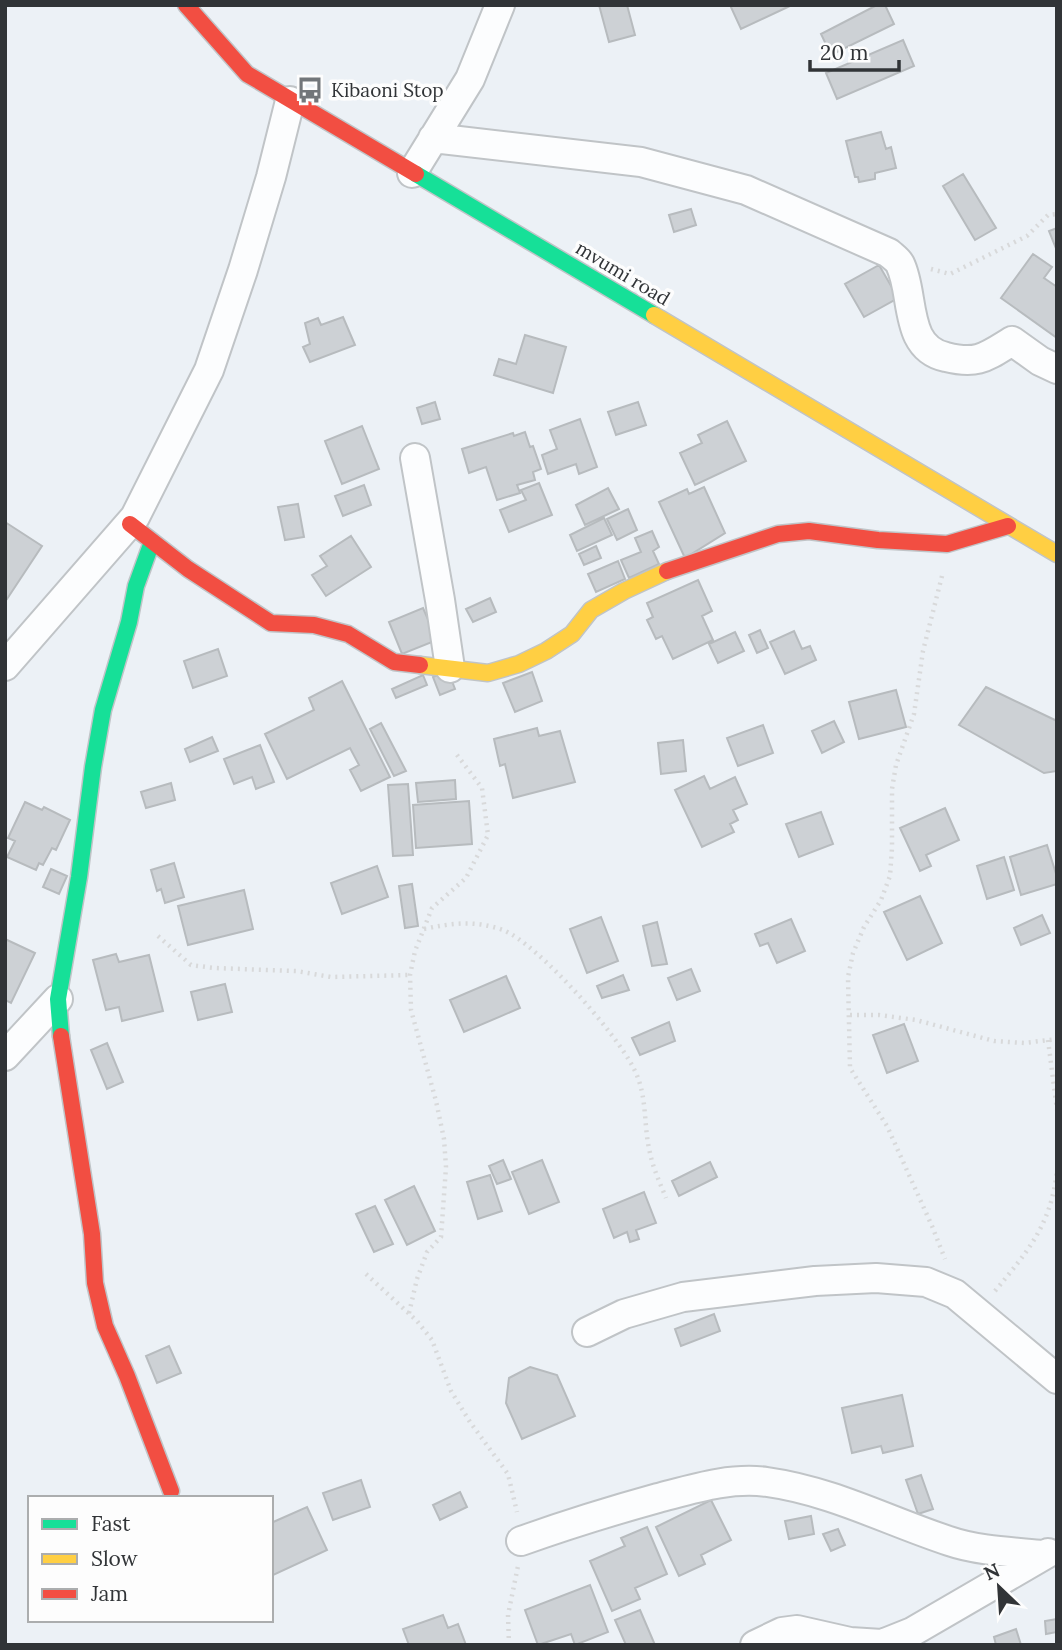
<svg xmlns="http://www.w3.org/2000/svg" width="1062" height="1650" font-family="Lora,serif">
  <style>
    .building { fill: #cdd1d5; stroke: #b7bbbe; stroke-width: 2 }
    .lines { fill: none; stroke-linecap: round; stroke-linejoin: round }
    .street-casing { stroke: #c0c4c7; stroke-width: 32 }
    .fast-casing { stroke: #c0c4c7; stroke-width: 19 }
    .slow-casing { stroke: #c0c4c7; stroke-width: 19 }
    .jam-casing { stroke: #c0c4c7; stroke-width: 19 }
    .path { stroke: #d8d9da; stroke-width: 4.5; stroke-dasharray: 2 5; stroke-linecap: butt }
    .street { stroke: #fcfdfe; stroke-width: 28 }
    .fast { stroke: #16e098; stroke-width: 16 }
    .slow { stroke: #ffcf43; stroke-width: 16 }
    .jam { stroke: #f24e42; stroke-width: 16 }
    .labels { text-anchor: middle; stroke-width: 7; stroke-linejoin: round; paint-order: stroke }
    .poi-label { font-size: 19px; fill: #313437; stroke: #fdfdfd; text-anchor: start }
    .street-label { font-size: 19px; fill: #313437; stroke: #fdfdfd }
  </style>
  <rect width="100%" height="100%" fill="#ecf1f6"/>
  <path class="building" d="M 599,5 L 627,5 L 635,35 L 609,42 Z
    M 730,5 L 792,5 L 741,29 Z
    M 877,5 L 885,5 L 894,24 L 831,55 L 821,34 Z
    M 903,40 L 914,66 L 837,99 L 826,73 Z
    M 881,132 L 886,149 L 891,147 L 896,168 L 875,173 L 875,179 L 859,182 L 858,177 L 855,177 L 846,141 Z
    M 963,174 L 996,228 L 975,240 L 943,186 Z
    M 691,209 L 696,225 L 674,232 L 669,215 Z
    M 1057,228 L 1057,251 L 1049,231 Z
    M 1033,254 L 1052,267 L 1044,278 L 1057,287 L 1057,338 L 1001,298 Z
    M 879,265 L 898,298 L 864,317 L 845,284 Z
    M 343,317 L 355,345 L 310,362 L 303,347 L 310,344 L 305,323 L 318,318 L 321,325 Z
    M 525,335 L 566,347 L 553,393 L 494,375 L 499,359 L 516,364 Z
    M 435,402 L 440,419 L 422,424 L 417,408 Z
    M 638,402 L 646,425 L 616,435 L 608,412 Z
    M 580,419 L 597,467 L 579,474 L 576,464 L 548,474 L 542,455 L 557,449 L 550,430 Z
    M 727,421 L 746,461 L 695,485 L 680,453 L 702,443 L 698,435 Z
    M 362,426 L 379,469 L 342,484 L 325,441 Z
    M 525,432 L 530,447 L 533,446 L 541,469 L 533,472 L 535,480 L 517,485 L 520,493 L 497,500 L 486,467 L 469,473 L 462,449 L 513,433 L 514,436 Z
    M 539,483 L 552,515 L 509,532 L 500,510 L 526,500 L 521,490 Z
    M 364,485 L 371,505 L 343,516 L 335,496 Z
    M 704,487 L 725,533 L 685,558 L 659,502 L 687,489 L 689,494 Z
    M 608,488 L 619,509 L 585,525 L 576,505 Z
    M 298,504 L 304,537 L 285,540 L 278,507 Z
    M 628,509 L 637,530 L 617,540 L 607,519 Z
    M 604,518 L 612,535 L 577,551 L 570,535 Z
    M 5,522 L 42,546 L 7,599 L 5,598 Z
    M 652,531 L 659,547 L 653,551 L 659,564 L 629,578 L 621,560 L 641,552 L 635,538 Z
    M 351,536 L 371,567 L 326,596 L 312,575 L 327,566 L 320,556 Z
    M 596,546 L 601,558 L 584,565 L 579,554 Z
    M 618,561 L 625,579 L 596,592 L 588,574 Z
    M 698,580 L 712,611 L 702,616 L 713,640 L 673,659 L 662,636 L 656,639 L 647,620 L 653,617 L 647,603 Z
    M 490,598 L 496,612 L 473,622 L 466,609 Z
    M 423,608 L 437,640 L 402,654 L 389,622 Z
    M 760,630 L 768,648 L 757,653 L 749,635 Z
    M 794,631 L 802,649 L 810,646 L 816,660 L 785,674 L 770,642 Z
    M 735,632 L 744,651 L 718,663 L 709,644 Z
    M 218,649 L 227,676 L 193,688 L 184,661 Z
    M 448,671 L 455,689 L 440,695 L 433,677 Z
    M 532,672 L 542,701 L 515,712 L 503,683 Z
    M 423,675 L 427,685 L 396,698 L 392,689 Z
    M 342,681 L 390,777 L 361,791 L 350,770 L 359,765 L 350,748 L 287,779 L 265,734 L 314,710 L 309,698 Z
    M 986,687 L 1057,721 L 1057,771 L 1044,773 L 959,725 Z
    M 896,690 L 906,727 L 859,739 L 849,702 Z
    M 834,721 L 844,742 L 822,753 L 812,731 Z
    M 381,723 L 406,771 L 394,776 L 370,729 Z
    M 763,725 L 773,753 L 738,766 L 727,738 Z
    M 537,728 L 539,736 L 560,731 L 575,782 L 513,798 L 505,764 L 500,766 L 494,739 Z
    M 212,737 L 218,751 L 190,762 L 185,749 Z
    M 683,740 L 686,771 L 661,774 L 658,743 Z
    M 260,745 L 274,782 L 256,789 L 252,777 L 234,784 L 224,759 Z
    M 704,776 L 710,789 L 735,777 L 747,804 L 733,810 L 738,820 L 730,824 L 734,832 L 702,847 L 675,790 Z
    M 455,780 L 456,799 L 418,802 L 416,783 Z
    M 171,783 L 175,800 L 146,808 L 141,792 Z
    M 408,784 L 413,855 L 393,856 L 388,785 Z
    M 469,801 L 472,844 L 416,848 L 413,805 Z
    M 25,802 L 42,810 L 44,807 L 70,820 L 56,850 L 52,848 L 43,865 L 39,863 L 36,870 L 7,857 L 15,841 L 8,838 Z
    M 945,808 L 959,840 L 926,855 L 931,866 L 920,871 L 900,828 Z
    M 821,812 L 833,844 L 799,857 L 786,824 Z
    M 1047,845 L 1057,877 L 1057,884 L 1021,895 L 1010,857 Z
    M 1004,857 L 1014,890 L 987,899 L 977,866 Z
    M 174,863 L 184,897 L 165,903 L 161,889 L 157,891 L 151,870 Z
    M 377,866 L 388,897 L 342,914 L 331,883 Z
    M 51,869 L 67,876 L 59,894 L 43,887 Z
    M 412,884 L 418,926 L 405,928 L 399,886 Z
    M 244,890 L 253,929 L 188,945 L 178,906 Z
    M 920,896 L 942,943 L 907,960 L 884,912 Z
    M 1042,915 L 1050,933 L 1021,945 L 1014,928 Z
    M 601,917 L 618,961 L 587,973 L 570,929 Z
    M 791,919 L 805,951 L 777,963 L 768,943 L 760,946 L 755,934 Z
    M 657,922 L 667,964 L 652,966 L 643,926 Z
    M 5,939 L 35,953 L 11,1003 L 5,1000 Z
    M 116,954 L 119,962 L 149,955 L 163,1011 L 122,1021 L 119,1007 L 106,1010 L 93,960 Z
    M 691,969 L 700,991 L 677,1000 L 668,978 Z
    M 623,975 L 629,990 L 602,998 L 597,986 Z
    M 506,976 L 520,1008 L 464,1032 L 450,1000 Z
    M 225,984 L 232,1012 L 198,1020 L 191,992 Z
    M 669,1022 L 675,1041 L 640,1055 L 632,1038 Z
    M 904,1024 L 918,1061 L 887,1073 L 873,1035 Z
    M 107,1043 L 123,1082 L 107,1089 L 91,1050 Z
    M 503,1160 L 511,1179 L 497,1184 L 489,1166 Z
    M 542,1160 L 559,1202 L 529,1214 L 512,1172 Z
    M 710,1162 L 717,1177 L 679,1196 L 672,1181 Z
    M 490,1175 L 502,1211 L 478,1219 L 467,1182 Z
    M 414,1186 L 435,1231 L 407,1245 L 385,1200 Z
    M 644,1192 L 656,1223 L 636,1230 L 639,1239 L 630,1242 L 627,1232 L 614,1238 L 603,1209 Z
    M 375,1206 L 393,1244 L 374,1252 L 356,1214 Z
    M 714,1314 L 720,1331 L 681,1346 L 675,1329 Z
    M 169,1346 L 181,1373 L 157,1383 L 146,1356 Z
    M 530,1367 L 557,1375 L 575,1416 L 522,1439 L 506,1403 L 509,1378 Z
    M 902,1395 L 913,1446 L 883,1453 L 881,1446 L 852,1453 L 842,1408 Z
    M 921,1475 L 933,1509 L 918,1514 L 906,1480 Z
    M 361,1480 L 370,1507 L 333,1520 L 323,1493 Z
    M 460,1492 L 467,1507 L 440,1520 L 433,1505 Z
    M 711,1500 L 731,1540 L 701,1555 L 705,1564 L 679,1576 L 656,1527 Z
    M 307,1507 L 327,1550 L 271,1576 L 271,1523 Z
    M 811,1516 L 814,1534 L 789,1539 L 785,1521 Z
    M 647,1527 L 667,1574 L 635,1588 L 640,1599 L 612,1611 L 590,1561 L 625,1546 L 621,1538 Z
    M 838,1529 L 845,1545 L 831,1551 L 823,1534 Z
    M 590,1585 L 608,1632 L 575,1645 L 571,1634 L 538,1645 L 525,1610 Z
    M 640,1610 L 655,1645 L 626,1645 L 615,1620 Z
    M 443,1615 L 448,1628 L 458,1624 L 466,1645 L 409,1645 L 403,1629 Z
    M 1057,1619 L 1057,1632 L 1046,1634 L 1045,1621 Z
    M 1016,1629 L 1021,1645 L 996,1645 L 994,1637 Z"/>
  <g class="lines">
    <g class="street-casing">
      <path id="street" d="M 433,138 L 641,162 L 746,190 L 889,253 C 892,256 898,260 900,264 C 915,294 903,348 946,357 C 978,365 986,357 1012,341 L 1040,361 L 1057,369
        M 412,173 L 470,79 L 500,5
        M 415,458 L 440,600 L 450,668
        M 5,666 L 135,517 L 209,370 L 243,270 L 271,177 L 290,101
        M 5,1056 L 58,999
        M 587,1332 L 624,1314 L 683,1297 L 815,1281 L 876,1278 L 926,1282 L 955,1294 L 1057,1379
        M 521,1541 C 566,1525 611,1511 658,1498 C 693,1489 730,1477 767,1482 C 832,1491 888,1521 949,1541 C 978,1551 1012,1552 1043,1555
        M 755,1645 L 782,1632 L 797,1630 L 850,1642 L 882,1644 L 912,1632 L 1048,1553"/>
    </g>
    <g class="fast-casing">
      <path id="fast" d="M 416,174 L 654,315
        M 61,1036 L 58,999 L 79,877 L 93,767 L 103,710 L 129,622 L 136,586 L 152,542"/>
    </g>
    <g class="slow-casing">
      <path id="slow" d="M 654,315 L 1057,554
        M 420,665 L 488,673 L 519,664 L 546,651 L 572,634 L 591,610 L 624,591 L 667,571"/>
    </g>
    <g class="jam-casing">
      <path id="jam" d="M 186,5 L 247,74 L 416,174
        M 130,524 L 188,569 L 271,623 L 314,625 L 348,634 L 394,662 L 420,665
        M 667,571 L 778,534 L 809,531 L 878,540 L 947,544 L 1008,526
        M 61,1036 L 92,1234 L 95,1283 L 105,1326 L 127,1376 L 171,1491"/>
    </g>
    <path class="path" d="M 931,269 L 950,274 L 1027,236 L 1048,215 L 1057,214
      M 942,576 L 923,651 L 914,714 L 896,765 L 892,789 L 892,848 L 890,876 L 881,900 L 864,927 L 853,953 L 848,977 L 850,1068 L 887,1126 L 932,1226 L 945,1259
      M 424,929 C 452,923 475,920 503,930 C 538,944 617,1034 634,1069 C 648,1096 643,1125 650,1153 C 653,1168 660,1183 666,1198
      M 158,936 L 191,965 L 214,968 L 296,971 L 331,977 L 410,975
      M 850,1015 L 879,1015 L 916,1020 L 994,1041 L 1024,1043 L 1057,1039
      M 1048,1040 L 1057,1110
      M 366,1274 L 417,1321 L 432,1340 L 451,1391 L 470,1422 L 508,1474 L 517,1512
      M 995,1291 C 1028,1251 1051,1225 1057,1171
      M 409,1313 L 417,1279 L 427,1252 L 441,1237 L 446,1167 L 444,1139 L 436,1101 L 411,1010 L 410,975 L 415,951 L 432,908 L 466,878 L 488,835 L 482,788 L 454,751
      M 509,1645 L 508,1615 L 518,1566"/>
    <use href="#street" class="street"/>
    <use href="#fast" class="fast"/>
    <use href="#slow" class="slow"/>
    <use href="#jam" class="jam"/>
  </g>
  <defs>
    <g id="bus-bare" transform="scale(2.1)"><path d="M-5-6H5V4H4V6H2V4H-2V6H-4V4H-5ZM-3.5-4V0h7V-4ZM-3.5 1.2v1.5H-2V1.2ZM2 1.2v1.5H3.5V1.2Z" fill="#72767a" stroke="#fdfdfd" stroke-width="2.5" paint-order="stroke"/></g>
  </defs>
  <g fill-rule="evenodd">
    <use href="#bus-bare" x="310" y="90"/>
  </g>
  <g class="labels">
    <g class="poi-label">
      <text x="331" y="97">Kibaoni Stop</text>
    </g>
    <g class="street-label">
      <text transform="translate(623 273) rotate(31)" y="7">mvumi road</text>
    </g>
  </g>
  <rect width="1062" height="1650" fill="none" stroke="#313437" stroke-width="14"/>
  <rect x="28" y="1496" width="245" height="126" fill="#fdfdfd" stroke="#abadae" stroke-width="2"/>
  <rect x="42" y="1519" width="35" height="10" fill="#16e098" stroke="#abadae" stroke-width="2"/>
  <text x="91" y="1531" font-size="21" fill="#313437">Fast</text>
  <rect x="42" y="1554" width="35" height="10" fill="#ffcf43" stroke="#abadae" stroke-width="2"/>
  <text x="91" y="1566" font-size="21" fill="#313437">Slow</text>
  <rect x="42" y="1589" width="35" height="10" fill="#f24e42" stroke="#abadae" stroke-width="2"/>
  <text x="91" y="1601" font-size="21" fill="#313437">Jam</text>
  <g transform="translate(999 1587) rotate(335)" stroke="#fdfdfd" stroke-width="5" paint-order="stroke">
  <path d="M0-5L12 26L0 18L-12 26Z" fill="#313437"/>
  <text y="-10" font-size="19" font-weight="bold" text-anchor="middle" fill="#313437">N</text>
  </g>
  <path d="M810 60v10h89v-10" fill="none" stroke="#313437" stroke-width="3.5"/>
  <text x="820" y="60" font-size="21" fill="#313437" stroke="#fdfdfd" stroke-width="5" paint-order="stroke">20 m</text>
</svg>
